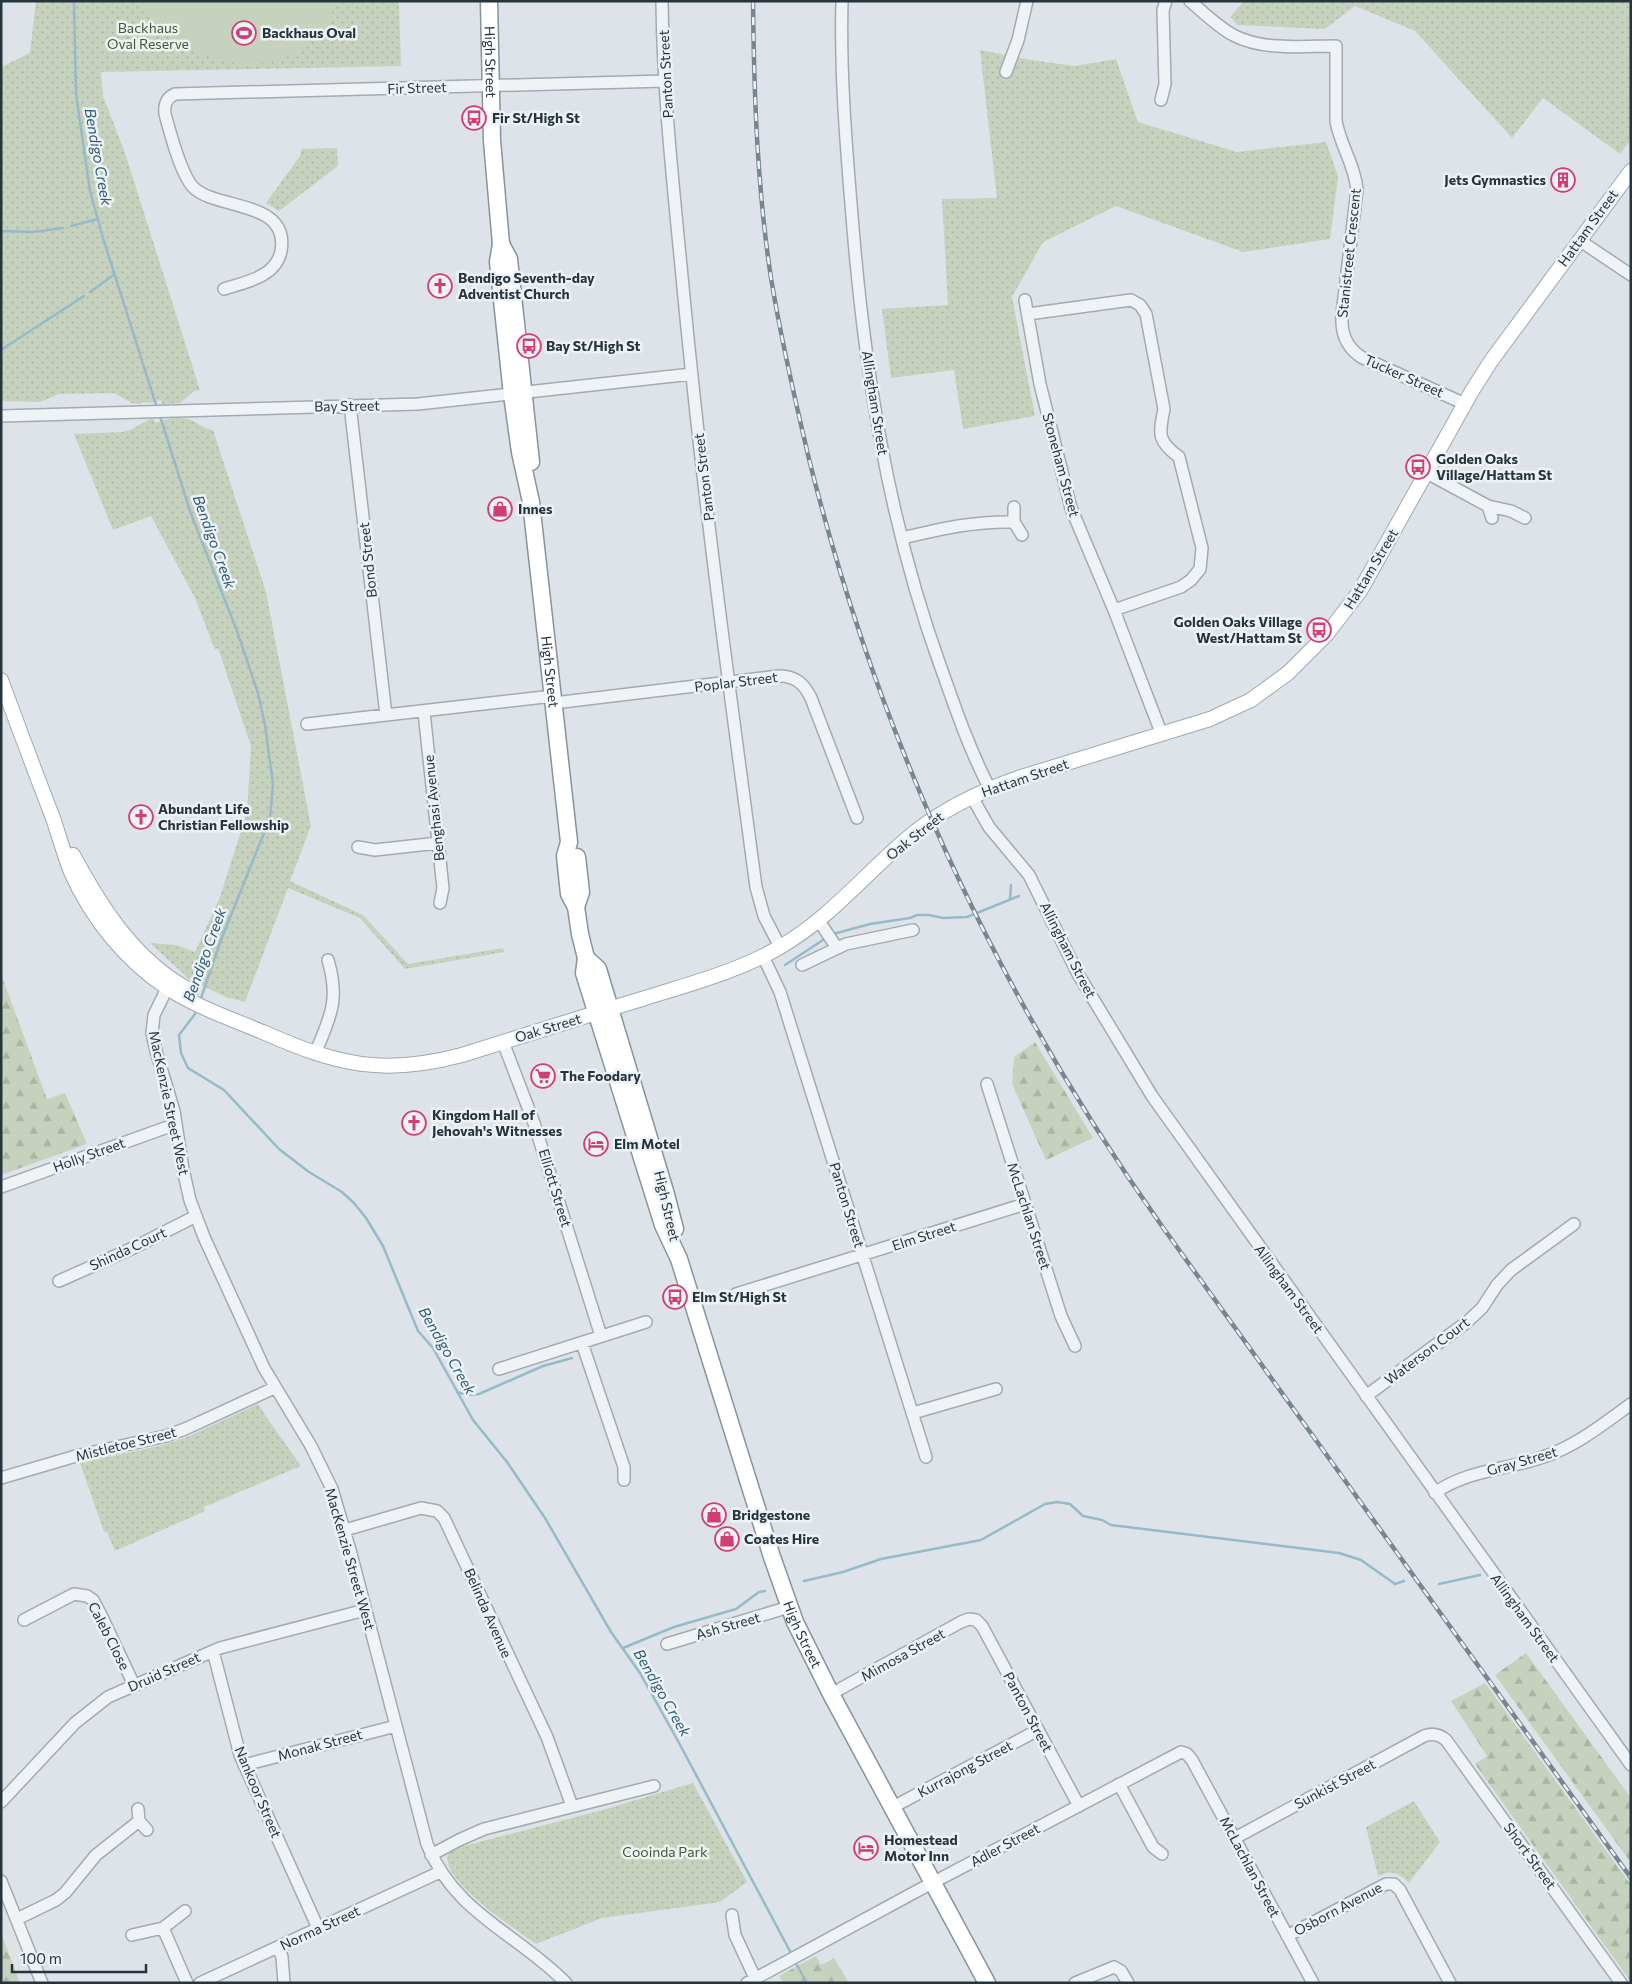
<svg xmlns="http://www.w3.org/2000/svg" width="1632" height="1984" font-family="Commissioner,sans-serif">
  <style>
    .grass { fill: url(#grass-dots) }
    .forest { fill: url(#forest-firs) }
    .pitch { fill: #c7d2be }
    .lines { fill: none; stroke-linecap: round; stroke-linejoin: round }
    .stream { stroke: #97bac9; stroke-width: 2.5 }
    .minor-casing { stroke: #a2abb2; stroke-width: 14 }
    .major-casing { stroke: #9caab3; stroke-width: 16 }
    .highway-casing { stroke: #85949e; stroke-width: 19 }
    .minor { stroke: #f0f3f6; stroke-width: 11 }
    .major { stroke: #fff; stroke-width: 14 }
    .highway { stroke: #fff; stroke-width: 16 }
    .rail-casing { stroke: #778691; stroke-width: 4.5 }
    .rail { stroke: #edf2f5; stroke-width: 2.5; stroke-dasharray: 8; stroke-linecap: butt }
    .labels { text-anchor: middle; stroke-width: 5; stroke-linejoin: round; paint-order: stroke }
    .park-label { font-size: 14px; fill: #435a33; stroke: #edf2f5 }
    .poi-label { font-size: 14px; font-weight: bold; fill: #26343e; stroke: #edf2f5; text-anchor: start }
    .street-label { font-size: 14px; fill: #26343e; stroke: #edf2f5 }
    .water-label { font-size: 15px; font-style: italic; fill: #305c73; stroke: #edf2f5 }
  </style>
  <defs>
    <pattern id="grass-dots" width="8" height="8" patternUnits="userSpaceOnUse" patternTransform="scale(1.25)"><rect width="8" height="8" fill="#c7d2be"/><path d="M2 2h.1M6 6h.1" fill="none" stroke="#abb5a4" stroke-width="1.8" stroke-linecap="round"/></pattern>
    <pattern id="forest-firs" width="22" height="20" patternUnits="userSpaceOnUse" patternTransform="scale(1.25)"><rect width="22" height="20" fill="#c7d2be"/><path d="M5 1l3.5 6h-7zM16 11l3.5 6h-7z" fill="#abb5a4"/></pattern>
  </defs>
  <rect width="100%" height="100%" fill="#dde3e8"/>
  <path class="grass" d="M 36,1 L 399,1 L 401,66 L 101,72 L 103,96 L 125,153 L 200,390 L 194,391 L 180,403 L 162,404 L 161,400 L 149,403 L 143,402 L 140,404 L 132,403 L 114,393 L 59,394 L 40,402 L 1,401 L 1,67 L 30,53 Z
    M 1244,1 L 1631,1 L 1631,140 L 1620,154 L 1543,98 L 1512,138 L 1415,31 L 1355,6 L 1325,29 L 1238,25 L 1230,17 Z
    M 980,50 L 1031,60 L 1075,66 L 1116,59 L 1138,122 L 1237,152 L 1326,142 L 1338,176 L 1330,239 L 1243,252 L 1116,206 L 1043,242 L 1012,297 L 1035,416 L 963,429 L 954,370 L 891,378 L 882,309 L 948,305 L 942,199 L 997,198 Z
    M 337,148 L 338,166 L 279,211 L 266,203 L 300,156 L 302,149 Z
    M 150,419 L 154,419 L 155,423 C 166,419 181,415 191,420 C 199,424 204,429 213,430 L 266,592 L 311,826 L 290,881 L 363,915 L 408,964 L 503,948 L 504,952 L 405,969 L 360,918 L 288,888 L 245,1002 L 226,997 L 190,980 L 150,943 L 176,945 L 195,952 L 220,897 L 247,812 L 251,746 L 218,648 L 215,650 L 195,598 L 151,516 L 113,530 L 74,434 L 123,432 L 132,429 Z
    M 258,1404 L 265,1415 L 301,1466 L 204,1507 L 205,1511 L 115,1551 L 107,1532 L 104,1532 L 80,1463 L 159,1446 L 185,1438 Z
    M 693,1783 L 747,1882 L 720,1902 L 602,1918 L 536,1944 C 516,1929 440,1881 448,1854 L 460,1847 L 599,1811 Z
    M 1414,1801 L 1440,1842 L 1409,1883 C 1399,1873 1391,1869 1378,1876 L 1366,1827 Z"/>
  <path class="forest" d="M 1,974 L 47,1099 L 65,1093 L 87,1144 L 1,1175 Z
    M 1035,1042 L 1093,1138 L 1046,1160 L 1012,1084 L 1014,1057 Z
    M 1526,1653 L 1631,1798 L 1631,1863 L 1495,1675 Z
    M 1485,1683 L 1631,1885 L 1631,1982 L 1475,1764 L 1487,1756 L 1451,1701 Z
    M 1,1933 L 20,1983 L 1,1983 Z
    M 816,1956 L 821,1965 L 834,1958 L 849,1983 L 783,1983 L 779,1976 Z"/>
  <path class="pitch" d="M 142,1 L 336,1 C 306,95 184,73 142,1 Z"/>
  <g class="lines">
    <path class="stream" d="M 74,1 L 76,94 L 90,191 L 103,238 L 157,408
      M 71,226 L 98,219
      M 1,231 L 33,232 L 63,228
      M 90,292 L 115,274
      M 1,350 L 84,296
      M 160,416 L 191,514 L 237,631 L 258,693 L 265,725 L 273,784 L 270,818 L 221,940 L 200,1001
      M 1010,898 L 1011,885
      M 833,934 L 870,924 L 910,918 L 917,915 L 929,915 L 943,918 L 967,917 L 1019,896
      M 785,965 L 826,938
      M 197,1009 L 195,1014 L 179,1035 L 181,1053 L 188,1068 L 224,1090 L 279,1149 L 309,1172 L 342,1192 L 354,1203 L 366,1218 L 383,1246 L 418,1331 L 433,1348 L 473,1420 L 507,1462 L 545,1518 L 611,1632 L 640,1673 L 678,1741 L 792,1955
      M 457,1392 L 468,1395 L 479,1394 L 543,1366 L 572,1358
      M 804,1581 L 843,1572 L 881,1559 L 981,1540 L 1045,1504 L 1057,1502 L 1070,1504 L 1083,1516 L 1102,1520 L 1111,1525 L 1339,1553 L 1361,1560 L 1395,1584 L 1404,1581
      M 1439,1584 L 1480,1575
      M 623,1648 L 674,1627 L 736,1609 L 759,1592 L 765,1591
      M 794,1960 L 807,1983"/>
    <g class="minor-casing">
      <path id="minor" d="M 662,1 C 663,97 674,192 683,287 C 702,487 729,687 756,887 L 764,916 L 780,947
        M 842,1 C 840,73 846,144 852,216 C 864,368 888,521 940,665 C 955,707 969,749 990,789
        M 1190,1 C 1204,13 1217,26 1233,35 C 1263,51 1303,46 1336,46 L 1336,121 C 1340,145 1355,165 1357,190 L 1342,314 C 1341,332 1345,346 1361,357 L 1465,404
        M 1006,72 L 1018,40 L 1027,1
        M 1161,100 L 1165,84 L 1163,10 L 1166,1
        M 1579,240 L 1631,275
        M 224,289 C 246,282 276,277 281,251 C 290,200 217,210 194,188 C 181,176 170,132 165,114 C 164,105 166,98 175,94 L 665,81
        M 1025,300 L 1040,384 L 1071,508 L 1114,610 L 1162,735
        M 1028,314 L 1131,300 L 1140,305 L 1146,314 L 1164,409 C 1159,434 1157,441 1179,457 L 1202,548 L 1200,569 L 1191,580 L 1181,587 L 1114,610
        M 350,405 L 386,715
        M 1,416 L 418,404 L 692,374
        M 1427,473 L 1488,506 L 1511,511 L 1525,518
        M 1488,506 L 1492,518
        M 1014,507 L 1014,522 L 1022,535
        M 902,538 C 941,529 973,521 1014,522
        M 554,703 L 779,676 C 796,676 804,684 811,698 L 857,818
        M 424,712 L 443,888 L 440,903
        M 307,724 L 553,696
        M 972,797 L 989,827 L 1029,875 L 1078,974 L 1152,1096 L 1631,1765
        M 358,847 L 375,850 L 438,843
        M 819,921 L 837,948
        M 763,956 L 780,992 L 926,1457
        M 802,965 L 846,944 L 913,930
        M 171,980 L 154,1015 L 152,1033 L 156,1051 L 174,1111 L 183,1169 L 190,1200 L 204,1237 L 264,1368 L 311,1446 L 332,1489 L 350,1550 L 427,1844 C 455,1914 517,1933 566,1983
        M 503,1042 L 534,1123 L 601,1336
        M 315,1054 C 330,1017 340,1001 328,960
        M 987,1084 L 1061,1316 L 1075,1346
        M 1,1187 L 176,1124
        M 59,1281 L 133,1248 L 196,1216
        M 736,1294 L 1025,1204
        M 582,1343 L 624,1467 L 624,1480
        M 499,1369 L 646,1322
        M 1366,1396 L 1467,1322 L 1482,1308 L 1497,1285 L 1511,1270 L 1574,1224
        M 913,1413 L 996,1389
        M 1,1478 L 76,1456 L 166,1436 L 185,1429 L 274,1388
        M 1435,1493 C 1466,1470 1507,1470 1543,1457 C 1576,1446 1602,1425 1631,1404
        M 345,1530 L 421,1508 L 437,1511 L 444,1518 L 547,1737 L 572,1806
        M 24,1620 L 74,1594 L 87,1596 L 93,1600 L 101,1615 L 134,1685
        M 667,1644 L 789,1607
        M 213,1651 L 240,1755 L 318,1928
        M 831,1694 L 961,1622 L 969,1619 L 976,1620 L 982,1626 L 1079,1806
        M 244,1765 L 396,1726
        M 1119,1784 L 1153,1847 L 1162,1854
        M 1,1802 L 75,1723 L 108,1697 L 220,1648 L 365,1610
        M 893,1807 L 1038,1730
        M 138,1809 L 139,1821 L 147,1830
        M 1235,1838 L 1424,1736 C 1432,1733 1439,1734 1446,1740 L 1621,1983
        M 431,1855 L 459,1840 L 484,1829 L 654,1786
        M 1,1881 L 42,1983
        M 185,1911 L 163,1928 L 187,1983
        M 732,1915 L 735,1935 L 755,1978
        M 17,1919 L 56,1900 L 65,1893 L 96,1855 L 139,1821
        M 132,1935 L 163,1928
        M 1287,1936 L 1386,1884 L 1394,1884 L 1400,1890 L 1450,1983
        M 278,1947 L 282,1957 L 284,1983
        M 200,1983 L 440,1872
        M 747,1983 L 917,1891 L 1181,1752 L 1187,1754 L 1192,1760 L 1313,1983
        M 1075,1983 L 1114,1967 L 1121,1971 L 1128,1983"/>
    </g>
    <g class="major-casing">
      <path id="major" d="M 1,680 C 18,726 35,772 53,818 C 59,836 64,854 71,872 C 91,917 124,959 166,987 C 196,1007 232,1019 265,1033 C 338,1065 383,1076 462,1055 C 522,1036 582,1017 642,999 C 689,984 737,972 780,947 C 832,917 868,870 915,832 C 945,808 981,791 1018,778 L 1210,719 L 1251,700 L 1288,673 L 1327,634 L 1360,591 L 1472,391 L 1491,361 L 1631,171
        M 73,855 C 103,910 135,961 191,991"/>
    </g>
    <g class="highway-casing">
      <g id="highway">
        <path id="s1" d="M 489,1 L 492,141 L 501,244 L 498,262 L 512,395 L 520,452 L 531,502 L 569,842 L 565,856 L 569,894 L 576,907 L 580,934 L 586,958 L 584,973 L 663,1225 L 679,1259 L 772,1557 L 795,1622 L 831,1694 L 987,1983"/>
        <path d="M 501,244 L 509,259 L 531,462"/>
        <path d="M 576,907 L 581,892 L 577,857"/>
        <path d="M 586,958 L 598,969 L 665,1191 L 675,1229"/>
      </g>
    </g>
    <use href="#minor" class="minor"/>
    <use href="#major" class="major"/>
    <use href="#highway" class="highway"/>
    <g class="rail-casing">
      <path id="rail" d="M 753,1 C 754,94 757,186 771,278 C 781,339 795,400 809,459 C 879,740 997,994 1164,1229 L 1631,1878"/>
    </g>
    <use href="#rail" class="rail"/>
  </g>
  <defs>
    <g id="stadium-ring" transform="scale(1.25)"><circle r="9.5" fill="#edf2f5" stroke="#d03e73" stroke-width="1.5"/><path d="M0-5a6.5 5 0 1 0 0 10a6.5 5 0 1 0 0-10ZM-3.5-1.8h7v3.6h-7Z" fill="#d03e73"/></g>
    <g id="bus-ring" transform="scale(1.25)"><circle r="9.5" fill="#edf2f5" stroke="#d03e73" stroke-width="1.5"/><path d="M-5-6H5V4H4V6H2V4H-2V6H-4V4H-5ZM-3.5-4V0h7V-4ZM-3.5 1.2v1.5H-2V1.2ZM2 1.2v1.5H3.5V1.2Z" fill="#d03e73"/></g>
    <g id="building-ring" transform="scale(1.25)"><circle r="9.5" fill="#edf2f5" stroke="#d03e73" stroke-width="1.5"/><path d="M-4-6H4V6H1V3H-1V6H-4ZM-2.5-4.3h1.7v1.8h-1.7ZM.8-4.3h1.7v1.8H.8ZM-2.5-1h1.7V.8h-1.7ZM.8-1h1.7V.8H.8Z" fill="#d03e73"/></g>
    <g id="church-ring" transform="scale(1.25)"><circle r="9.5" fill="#edf2f5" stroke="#d03e73" stroke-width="1.5"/><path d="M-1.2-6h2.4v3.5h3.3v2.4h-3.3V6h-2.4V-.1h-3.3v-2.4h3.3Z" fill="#d03e73"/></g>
    <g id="shop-ring" transform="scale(1.25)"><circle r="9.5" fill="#edf2f5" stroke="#d03e73" stroke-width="1.5"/><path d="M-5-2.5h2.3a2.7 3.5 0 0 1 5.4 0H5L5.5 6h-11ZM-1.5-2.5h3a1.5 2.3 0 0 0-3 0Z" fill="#d03e73"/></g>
    <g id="supermarket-ring" transform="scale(1.25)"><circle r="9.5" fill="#edf2f5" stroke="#d03e73" stroke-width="1.5"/><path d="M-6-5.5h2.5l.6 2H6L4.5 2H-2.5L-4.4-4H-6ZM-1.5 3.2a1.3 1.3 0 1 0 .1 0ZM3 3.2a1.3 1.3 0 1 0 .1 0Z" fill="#d03e73"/></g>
    <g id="hotel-ring" transform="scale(1.25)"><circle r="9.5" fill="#edf2f5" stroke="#d03e73" stroke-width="1.5"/><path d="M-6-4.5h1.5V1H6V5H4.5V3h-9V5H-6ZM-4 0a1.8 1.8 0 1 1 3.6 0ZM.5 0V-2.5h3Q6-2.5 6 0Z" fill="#d03e73"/></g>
  </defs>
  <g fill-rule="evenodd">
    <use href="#stadium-ring" x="244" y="33"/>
    <use href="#bus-ring" x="474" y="118"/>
    <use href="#building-ring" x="1563" y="180"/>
    <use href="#church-ring" x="440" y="286"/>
    <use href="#bus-ring" x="529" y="346"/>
    <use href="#bus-ring" x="1418" y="467"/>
    <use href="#shop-ring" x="500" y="509"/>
    <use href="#bus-ring" x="1319" y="630"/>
    <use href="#church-ring" x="141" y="817"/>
    <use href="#supermarket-ring" x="543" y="1076"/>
    <use href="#church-ring" x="414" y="1123"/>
    <use href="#hotel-ring" x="596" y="1144"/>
    <use href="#bus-ring" x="675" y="1297"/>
    <use href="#shop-ring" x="714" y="1515"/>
    <use href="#shop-ring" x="727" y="1539"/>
    <use href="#hotel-ring" x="866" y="1848"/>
  </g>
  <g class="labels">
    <g class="park-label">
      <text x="148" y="33">Backhaus<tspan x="148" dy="16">Oval Reserve</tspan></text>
      <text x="665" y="1857">Cooinda Park</text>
    </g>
    <g class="poi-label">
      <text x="262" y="38">Backhaus Oval</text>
      <text x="492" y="123">Fir St/High St</text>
      <text x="1546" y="185" text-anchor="end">Jets Gymnastics</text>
      <text x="458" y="283">Bendigo Seventh-day<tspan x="458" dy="16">Adventist Church</tspan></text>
      <text x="546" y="351">Bay St/High St</text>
      <text x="1436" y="464">Golden Oaks<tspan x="1436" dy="16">Village/Hattam St</tspan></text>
      <text x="518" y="514">Innes</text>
      <text x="1302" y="627" text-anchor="end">Golden Oaks Village<tspan x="1302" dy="16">West/Hattam St</tspan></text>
      <text x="158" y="814">Abundant Life<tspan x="158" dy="16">Christian Fellowship</tspan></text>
      <text x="560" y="1081">The Foodary</text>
      <text x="432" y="1120">Kingdom Hall of<tspan x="432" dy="16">Jehovah's Witnesses</tspan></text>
      <text x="614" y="1149">Elm Motel</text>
      <text x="692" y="1302">Elm St/High St</text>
      <text x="732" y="1520">Bridgestone</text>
      <text x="744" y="1544">Coates Hire</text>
      <text x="884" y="1845">Homestead<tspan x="884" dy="16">Motor Inn</tspan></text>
    </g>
    <g class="street-label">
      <text dy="5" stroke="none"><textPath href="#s1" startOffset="61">High Street</textPath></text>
      <text transform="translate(666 74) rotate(-93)" y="5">Panton Street</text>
      <text transform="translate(417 88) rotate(-2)" y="5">Fir Street</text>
      <text transform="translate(1588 228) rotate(-54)" y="5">Hattam Street</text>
      <text transform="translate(1349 253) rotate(-84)" y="5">Stanistreet Crescent</text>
      <text transform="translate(1404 376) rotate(24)" y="5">Tucker Street</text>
      <text transform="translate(875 403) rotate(81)" y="5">Allingham Street</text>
      <text transform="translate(347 406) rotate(-1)" y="5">Bay Street</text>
      <text transform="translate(1061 465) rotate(75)" y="5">Stoneham Street</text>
      <text transform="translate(704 477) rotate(-97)" y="5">Panton Street</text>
      <text transform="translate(368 560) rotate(-96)" y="5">Bond Street</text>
      <text transform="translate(1371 569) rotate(-59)" y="5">Hattam Street</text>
      <text dy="5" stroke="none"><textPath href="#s1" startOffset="675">High Street</textPath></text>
      <text transform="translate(736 682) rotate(-7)" y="5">Poplar Street</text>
      <text transform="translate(1025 778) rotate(-19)" y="5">Hattam Street</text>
      <text transform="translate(434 808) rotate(-96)" y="5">Benghasi Avenue</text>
      <text transform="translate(915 836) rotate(-38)" y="5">Oak Street</text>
      <text transform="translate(1068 950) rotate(63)" y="5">Allingham Street</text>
      <text transform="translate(548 1028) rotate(-17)" y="5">Oak Street</text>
      <text transform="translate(169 1103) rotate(78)" y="5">MacKenzie Street West</text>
      <text transform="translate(89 1155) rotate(-20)" y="5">Holly Street</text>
      <text transform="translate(555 1188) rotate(73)" y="5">Elliott Street</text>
      <text transform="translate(847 1205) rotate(73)" y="5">Panton Street</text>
      <text transform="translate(667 1206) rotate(77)" y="5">High Street</text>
      <text transform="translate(1029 1216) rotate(72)" y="5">McLachlan Street</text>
      <text transform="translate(924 1236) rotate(-18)" y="5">Elm Street</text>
      <text transform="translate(128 1249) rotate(-25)" y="5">Shinda Court</text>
      <text transform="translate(1289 1289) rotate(54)" y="5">Allingham Street</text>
      <text transform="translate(1427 1351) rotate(-37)" y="5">Waterson Court</text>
      <text transform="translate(126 1444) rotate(-14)" y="5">Mistletoe Street</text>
      <text transform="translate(1522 1461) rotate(-16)" y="5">Gray Street</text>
      <text transform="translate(350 1559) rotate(74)" y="5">MacKenzie Street West</text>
      <text transform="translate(488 1613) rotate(66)" y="5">Belinda Avenue</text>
      <text transform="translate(1525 1618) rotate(54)" y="5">Allingham Street</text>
      <text transform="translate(728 1626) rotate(-16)" y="5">Ash Street</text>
      <text dy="5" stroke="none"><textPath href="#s1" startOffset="1678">High Street</textPath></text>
      <text transform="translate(109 1636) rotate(63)" y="5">Caleb Close</text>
      <text transform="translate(903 1655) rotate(-29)" y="5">Mimosa Street</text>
      <text transform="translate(164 1672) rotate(-24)" y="5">Druid Street</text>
      <text transform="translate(1028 1712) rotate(62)" y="5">Panton Street</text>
      <text transform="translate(320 1745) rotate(-15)" y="5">Monak Street</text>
      <text transform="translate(965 1769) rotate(-28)" y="5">Kurrajong Street</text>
      <text transform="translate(1335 1784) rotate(-28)" y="5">Sunkist Street</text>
      <text transform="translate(258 1792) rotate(67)" y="5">Nankoor Street</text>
      <text transform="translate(1005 1845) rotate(-28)" y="5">Adler Street</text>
      <text transform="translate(1530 1856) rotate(54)" y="5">Short Street</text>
      <text transform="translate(1250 1867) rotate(62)" y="5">McLachlan Street</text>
      <text transform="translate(1338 1909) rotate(-28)" y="5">Osborn Avenue</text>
      <text transform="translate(320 1928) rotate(-25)" y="5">Norma Street</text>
    </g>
    <g class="water-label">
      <text transform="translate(98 157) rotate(80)" y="5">Bendigo Creek</text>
      <text transform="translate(214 542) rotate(70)" y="5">Bendigo Creek</text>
      <text transform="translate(205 955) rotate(-70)" y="5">Bendigo Creek</text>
      <text transform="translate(447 1351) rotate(60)" y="5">Bendigo Creek</text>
      <text transform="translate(662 1693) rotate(60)" y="5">Bendigo Creek</text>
    </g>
  </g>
  <rect width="1632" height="1984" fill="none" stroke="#26343e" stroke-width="5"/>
  <path d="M12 1964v8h134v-8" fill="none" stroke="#26343e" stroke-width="2.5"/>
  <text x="20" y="1964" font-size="15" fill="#26343e" stroke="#edf2f5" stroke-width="4" paint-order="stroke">100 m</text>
</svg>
